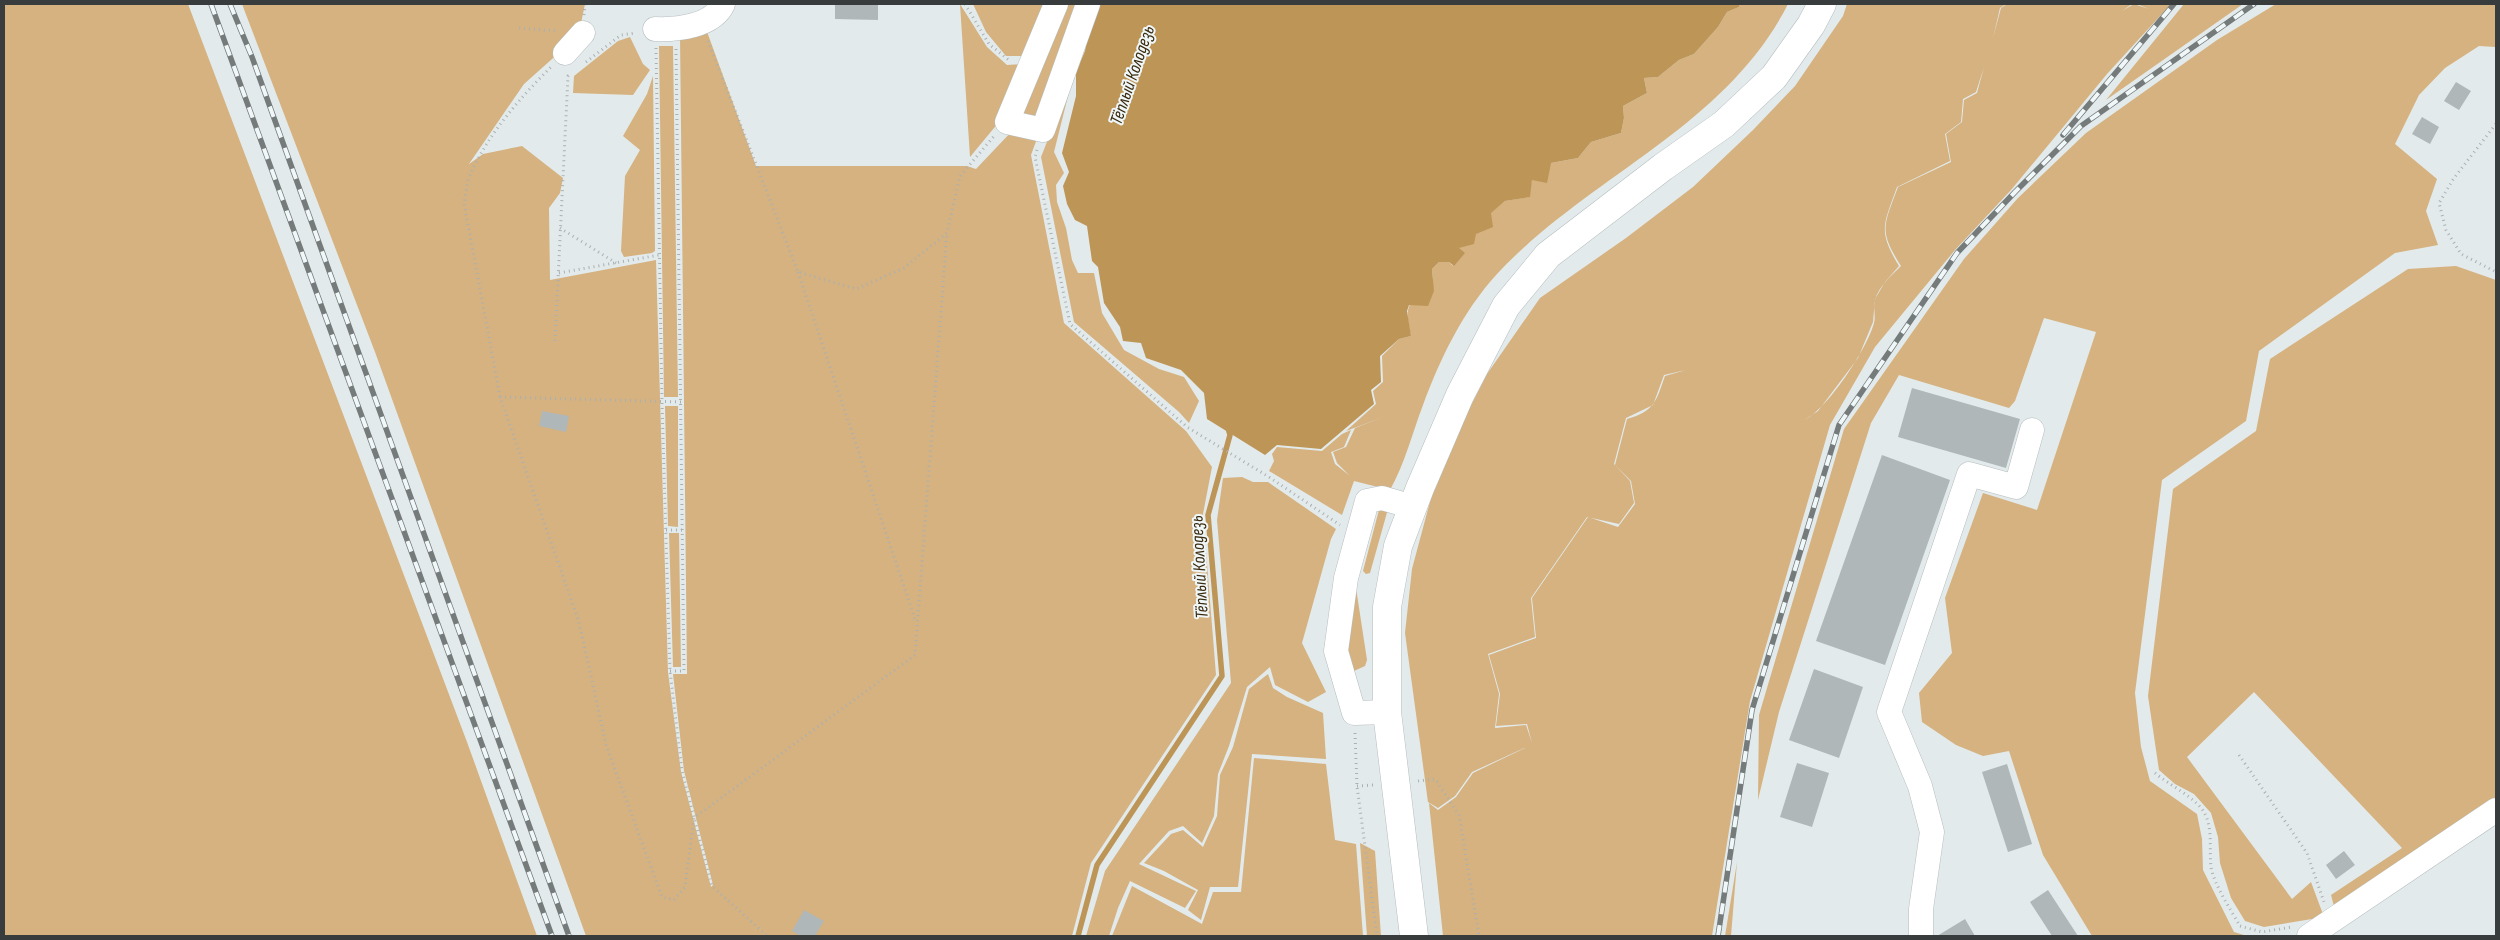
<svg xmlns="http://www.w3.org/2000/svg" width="2500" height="940" font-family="'Sofia Sans Condensed',sans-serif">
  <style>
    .green { fill: #d5b27f; fill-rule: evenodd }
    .water { fill: #bd9557 }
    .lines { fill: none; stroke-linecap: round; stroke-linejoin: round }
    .stream { stroke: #bd9557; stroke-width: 5.5 }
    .building { fill: #b0b7b8 }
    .minor-casing { stroke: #b6bdbe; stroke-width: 25 }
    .major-casing { stroke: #b6bdbe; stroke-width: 29 }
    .path { stroke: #abb0b1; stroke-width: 3; stroke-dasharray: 1 4; stroke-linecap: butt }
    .minor { stroke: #fff; stroke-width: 24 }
    .major { stroke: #fff; stroke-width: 28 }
    .rail-casing { stroke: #757a7a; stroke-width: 5.5 }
    .rail { stroke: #f0f7f8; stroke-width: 4; stroke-dasharray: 11; stroke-linecap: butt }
    .labels { text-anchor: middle; stroke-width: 4; stroke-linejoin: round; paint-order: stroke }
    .water-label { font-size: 18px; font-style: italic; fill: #3b2a0e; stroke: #f0f7f8 }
  </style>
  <rect width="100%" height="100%" fill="#e3eaeb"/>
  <path class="green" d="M 4,4 L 188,4 L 467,742 L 537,936 L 4,936 Z
    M 242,4 L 585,4 L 580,28 L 561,51 L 524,84 L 469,164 L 483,154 L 522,146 L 563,178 L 560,193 L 549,208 L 550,280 L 656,260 L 668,672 L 681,772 L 711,887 L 713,885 L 684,771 L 673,674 L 687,674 L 680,35 L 706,29 L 756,166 L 967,166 L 976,169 L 1013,130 L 1038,136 L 1031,155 L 1064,323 L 1186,431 L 1212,467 L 1203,514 L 1216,675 L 1091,863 L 1072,936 L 586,936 L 375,352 Z
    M 960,4 L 987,47 L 1007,65 L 1024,64 L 999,122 L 970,157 Z
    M 973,4 L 1050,4 L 1028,56 L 1006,56 L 986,32 Z
    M 1061,4 L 1082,4 L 1043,122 L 1015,117 Z
    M 1739,4 L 1788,4 C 1725,128 1588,176 1497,274 C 1463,311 1440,359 1423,405 C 1412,434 1405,463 1390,490 L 1354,481 L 1342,515 L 1269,471 L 1274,461 L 1272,454 L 1277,447 L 1322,451 L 1342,434 L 1351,430 L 1344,447 L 1331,452 L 1335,464 L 1350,476 L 1337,463 L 1333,452 L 1346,447 L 1355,428 L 1386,416 L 1346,431 L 1376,404 L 1373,391 L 1383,382 L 1382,356 L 1399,339 L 1411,336 C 1403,301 1410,304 1433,279 L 1432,269 L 1439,262 L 1449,262 L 1453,266 L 1459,248 L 1476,234 L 1490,213 L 1505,201 L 1529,197 L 1532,179 L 1551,163 L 1578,158 L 1591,142 L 1621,133 L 1624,118 L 1623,106 L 1647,93 L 1644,78 L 1658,77 L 1679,60 L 1694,54 L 1718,27 L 1727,12 L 1739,7 Z
    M 1847,4 L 2006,4 L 2000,8 L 1993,38 L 2001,8 L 2007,4 L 2132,4 L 2122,11 L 2134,4 L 2149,9 L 2137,4 L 2148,4 L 2149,6 L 2149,4 L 2171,4 L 2107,74 L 2011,190 L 1955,250 L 1875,347 L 1830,425 L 1750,701 L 1712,936 L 1443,936 L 1429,803 L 1438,810 L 1456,797 L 1473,773 L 1533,744 L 1472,772 L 1455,796 L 1438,808 L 1428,802 L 1405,633 L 1412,569 L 1439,468 L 1487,374 L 1540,298 L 1626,238 L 1693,187 L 1753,130 L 1795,86 L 1843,16 ZM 1984,67 L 1977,93 L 1964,100 L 1962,122 L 1946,134 L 1951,162 L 1898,187 C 1884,225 1878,230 1901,266 C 1892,275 1878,287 1875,300 C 1873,307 1876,316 1874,323 C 1867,349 1827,410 1803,421 L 1818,411 L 1858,358 L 1873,322 L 1875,299 L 1885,282 L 1899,266 C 1877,230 1884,224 1897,187 L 1950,161 L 1945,134 L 1961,122 L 1963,99 L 1976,92 ZM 1686,370 L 1665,376 C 1656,401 1655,411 1627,419 L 1615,465 L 1631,481 L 1635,504 L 1618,527 L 1588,517 L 1532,598 L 1536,638 L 1489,655 L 1500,694 L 1496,726 L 1527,724 L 1532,743 L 1526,725 L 1495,728 L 1499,694 L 1488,654 L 1535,637 L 1531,598 L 1587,517 L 1619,524 L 1634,503 L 1630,481 L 1614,464 L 1626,418 L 1653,405 L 1664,375 Z
    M 2184,4 L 2243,4 L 2106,100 Z
    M 2276,4 L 2496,4 L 2496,47 L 2479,46 L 2445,68 L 2419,95 L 2395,144 L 2437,179 L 2426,211 L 2438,245 L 2395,253 L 2259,351 L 2246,421 L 2162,480 L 2135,693 L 2141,747 L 2150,781 L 2197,814 L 2202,839 L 2203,870 L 2234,932 L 2247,936 L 2092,936 L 2043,855 L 2009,751 L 1983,756 L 1956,745 L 1922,722 L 1919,693 L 1952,653 L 1945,598 L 1983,493 L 2037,510 L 2096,332 L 2044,318 L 2015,401 L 2009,408 L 1899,375 L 1871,423 L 1779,712 L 1758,800 L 1759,715 L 1844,429 L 1964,259 L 2018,198 L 2086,133 L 2217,40 Z
    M 630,37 L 643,64 L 650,70 L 633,95 L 573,93 L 574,76 L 618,41 Z
    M 659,46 L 673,46 L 678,397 L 664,397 Z
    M 653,76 L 655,251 L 652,253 L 624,257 L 621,251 L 625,176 L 640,150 L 623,136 L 647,94 Z
    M 1073,76 L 1054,152 L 1064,173 L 1056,185 L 1057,202 L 1066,228 L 1072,260 L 1078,273 L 1094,273 L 1102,313 L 1124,350 L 1159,369 L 1184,377 L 1199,401 L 1189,423 L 1179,412 L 1074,322 L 1041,157 Z
    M 2456,266 L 2496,280 L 2496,799 L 2335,910 L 2331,895 L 2402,848 L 2254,692 L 2187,757 L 2292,899 L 2311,882 L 2324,917 L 2264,927 L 2245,921 L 2231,898 L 2220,863 L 2218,837 L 2211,813 L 2194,794 L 2175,784 L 2159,770 L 2148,696 L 2173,489 L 2256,431 L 2270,359 L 2408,269 Z
    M 665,406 L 678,406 L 678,527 L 668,526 Z
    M 1242,477 L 1253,482 L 1268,482 L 1336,529 L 1331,539 L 1302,643 L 1326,692 L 1308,702 L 1275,685 L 1270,667 L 1247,687 L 1229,746 L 1218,774 L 1214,816 L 1202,843 L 1183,826 L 1169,831 L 1139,864 L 1196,891 L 1185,908 L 1130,881 L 1118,908 L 1109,936 L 1086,936 L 1105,871 L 1231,683 L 1217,520 L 1223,478 Z
    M 1380,506 L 1388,509 L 1370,573 L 1366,574 L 1363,571 Z
    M 669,533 L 679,533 L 681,667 L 673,667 Z
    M 1356,588 L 1367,660 L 1365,666 L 1354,671 L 1346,658 Z
    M 1268,674 L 1273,688 L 1287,697 L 1323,713 L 1326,759 L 1252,754 L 1238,887 L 1210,887 L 1201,920 L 1188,910 L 1198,890 L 1164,871 L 1144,863 L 1171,834 L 1183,830 L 1203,847 L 1217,816 L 1220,775 L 1233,747 L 1249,689 Z
    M 1254,758 L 1326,764 L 1335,840 L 1356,844 L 1363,936 L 1112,936 L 1132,886 L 1202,924 L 1213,892 L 1241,892 Z
    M 1360,843 L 1375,851 L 1381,936 L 1367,936 Z
    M 1737,862 L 1731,936 L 1725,936 Z"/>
  <path class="water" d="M 1097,4 L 1739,4 L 1739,7 L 1727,12 L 1718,27 L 1694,54 L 1679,60 L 1658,77 L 1644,78 L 1647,93 L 1623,106 L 1624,118 L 1621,133 L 1591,142 L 1578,158 L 1551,163 L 1547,183 L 1532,180 L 1530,197 L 1505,201 L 1491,213 L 1493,227 L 1476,234 L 1474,244 L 1459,248 L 1465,253 L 1454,266 L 1449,262 L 1439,262 L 1432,269 L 1434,291 L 1428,306 L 1409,305 L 1407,311 L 1411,336 L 1399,339 L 1380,356 L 1381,382 L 1371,390 L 1374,404 L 1321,449 L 1277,445 L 1265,455 L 1207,419 L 1204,393 L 1181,370 L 1146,358 L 1141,343 L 1123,341 L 1120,327 L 1104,303 L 1098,267 L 1092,261 L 1087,226 L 1075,220 L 1067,204 L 1063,186 L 1069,172 L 1062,153 L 1076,96 L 1076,72 L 1085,51 L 1088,30 Z"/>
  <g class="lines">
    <path class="stream" d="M 1078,936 L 1097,865 L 1222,676 L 1208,515 L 1230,435 L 1228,428"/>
  </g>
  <path class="building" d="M 835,4 L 878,4 L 878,20 L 835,19 Z
    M 2456,82 L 2471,91 L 2459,110 L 2444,101 Z
    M 2422,117 L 2439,127 L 2430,144 L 2412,134 Z
    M 1912,388 L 2020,419 L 2006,468 L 1898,437 Z
    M 542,411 L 569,416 L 566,432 L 539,426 Z
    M 1882,455 L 1950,480 L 1885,665 L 1816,641 Z
    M 1814,669 L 1863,687 L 1839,758 L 1789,740 Z
    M 1797,763 L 1829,773 L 1812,827 L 1780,817 Z
    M 2007,764 L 2032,844 L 2008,852 L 1982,772 Z
    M 2344,851 L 2355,865 L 2336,879 L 2326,865 Z
    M 2048,890 L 2078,936 L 2052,936 L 2030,902 Z
    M 804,910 L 824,921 L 815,936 L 800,936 L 792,931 Z
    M 1965,919 L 1975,936 L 1937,936 Z"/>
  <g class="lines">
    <g class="minor-casing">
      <path id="minor" d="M 1056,4 L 1007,122 L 1043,130 L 1088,4
        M 655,29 C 677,30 713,26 723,4
        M 565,53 L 583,33
        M 1387,712 L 1354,713 L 1336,651 L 1346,578 L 1367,501 L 1382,498 L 1413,507
        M 1921,936 L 1921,909 L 1932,832 L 1920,786 L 1889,712 L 1969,474 L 2016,487 L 2032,430
        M 2309,936 L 2496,810"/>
    </g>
    <g class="major-casing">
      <path id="major" d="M 1414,936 L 1387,712 L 1387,607 L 1398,546 L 1420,488 L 1460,395 L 1506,306 L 1548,255 L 1663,167 L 1724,124 L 1774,77 L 1811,25 L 1822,4"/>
    </g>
    <path class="path" d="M 965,4 L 989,44 L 1010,61
      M 584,15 L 585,4
      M 519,28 L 558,31
      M 708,41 L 798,272 L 856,289 L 904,268 L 947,233 L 960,176 L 995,135
      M 656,48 L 662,403 L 670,671 L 682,771 L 712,886 L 767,936
      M 586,62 L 621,35 L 636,33
      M 2496,124 L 2454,178 L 2439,203 L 2446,230 L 2461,254 L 2496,272
      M 1037,150 L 1035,157 L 1070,324 L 1187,427 L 1269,477 L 1340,525
      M 560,228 L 616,263
      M 798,272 L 916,622
      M 559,273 L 659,255
      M 555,341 L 568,76 L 572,74
      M 500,397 L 464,203 C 466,194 467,181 471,173 C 489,133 520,98 551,67
      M 681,402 L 500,397 L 579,622 L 606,745 L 662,897 L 674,900 L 685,887 L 694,818 L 915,655 L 947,233
      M 666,530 L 682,530
      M 670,671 L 684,671 L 676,48
      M 1355,733 L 1357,786 L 1377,936
      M 2239,755 L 2307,853 L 2324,902
      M 2155,773 C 2169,785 2197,798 2205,814 C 2213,830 2209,850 2211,867 C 2214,885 2231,910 2240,926 L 2262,932 L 2292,927
      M 1418,781 L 1435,779 L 1459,815 L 1479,936
      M 1357,786 L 1374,785"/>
    <use href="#minor" class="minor"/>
    <use href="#major" class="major"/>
    <g class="rail-casing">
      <path id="rail" d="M 211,4 L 552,936
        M 230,4 L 252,57 L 569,936
        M 2063,135 L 2174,4
        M 1718,936 L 1752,710 L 1839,425 L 1957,253 L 2015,192 L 2081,126 L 2254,4"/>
    </g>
    <use href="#rail" class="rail"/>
  </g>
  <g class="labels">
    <g class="water-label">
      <text transform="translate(1132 75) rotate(-71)" y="6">Тёплый Колодезь</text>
      <text transform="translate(1199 567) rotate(-93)" y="6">Тёплый Колодезь</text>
    </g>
  </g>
  <rect width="2500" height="940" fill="none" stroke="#393c3c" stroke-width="10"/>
</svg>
